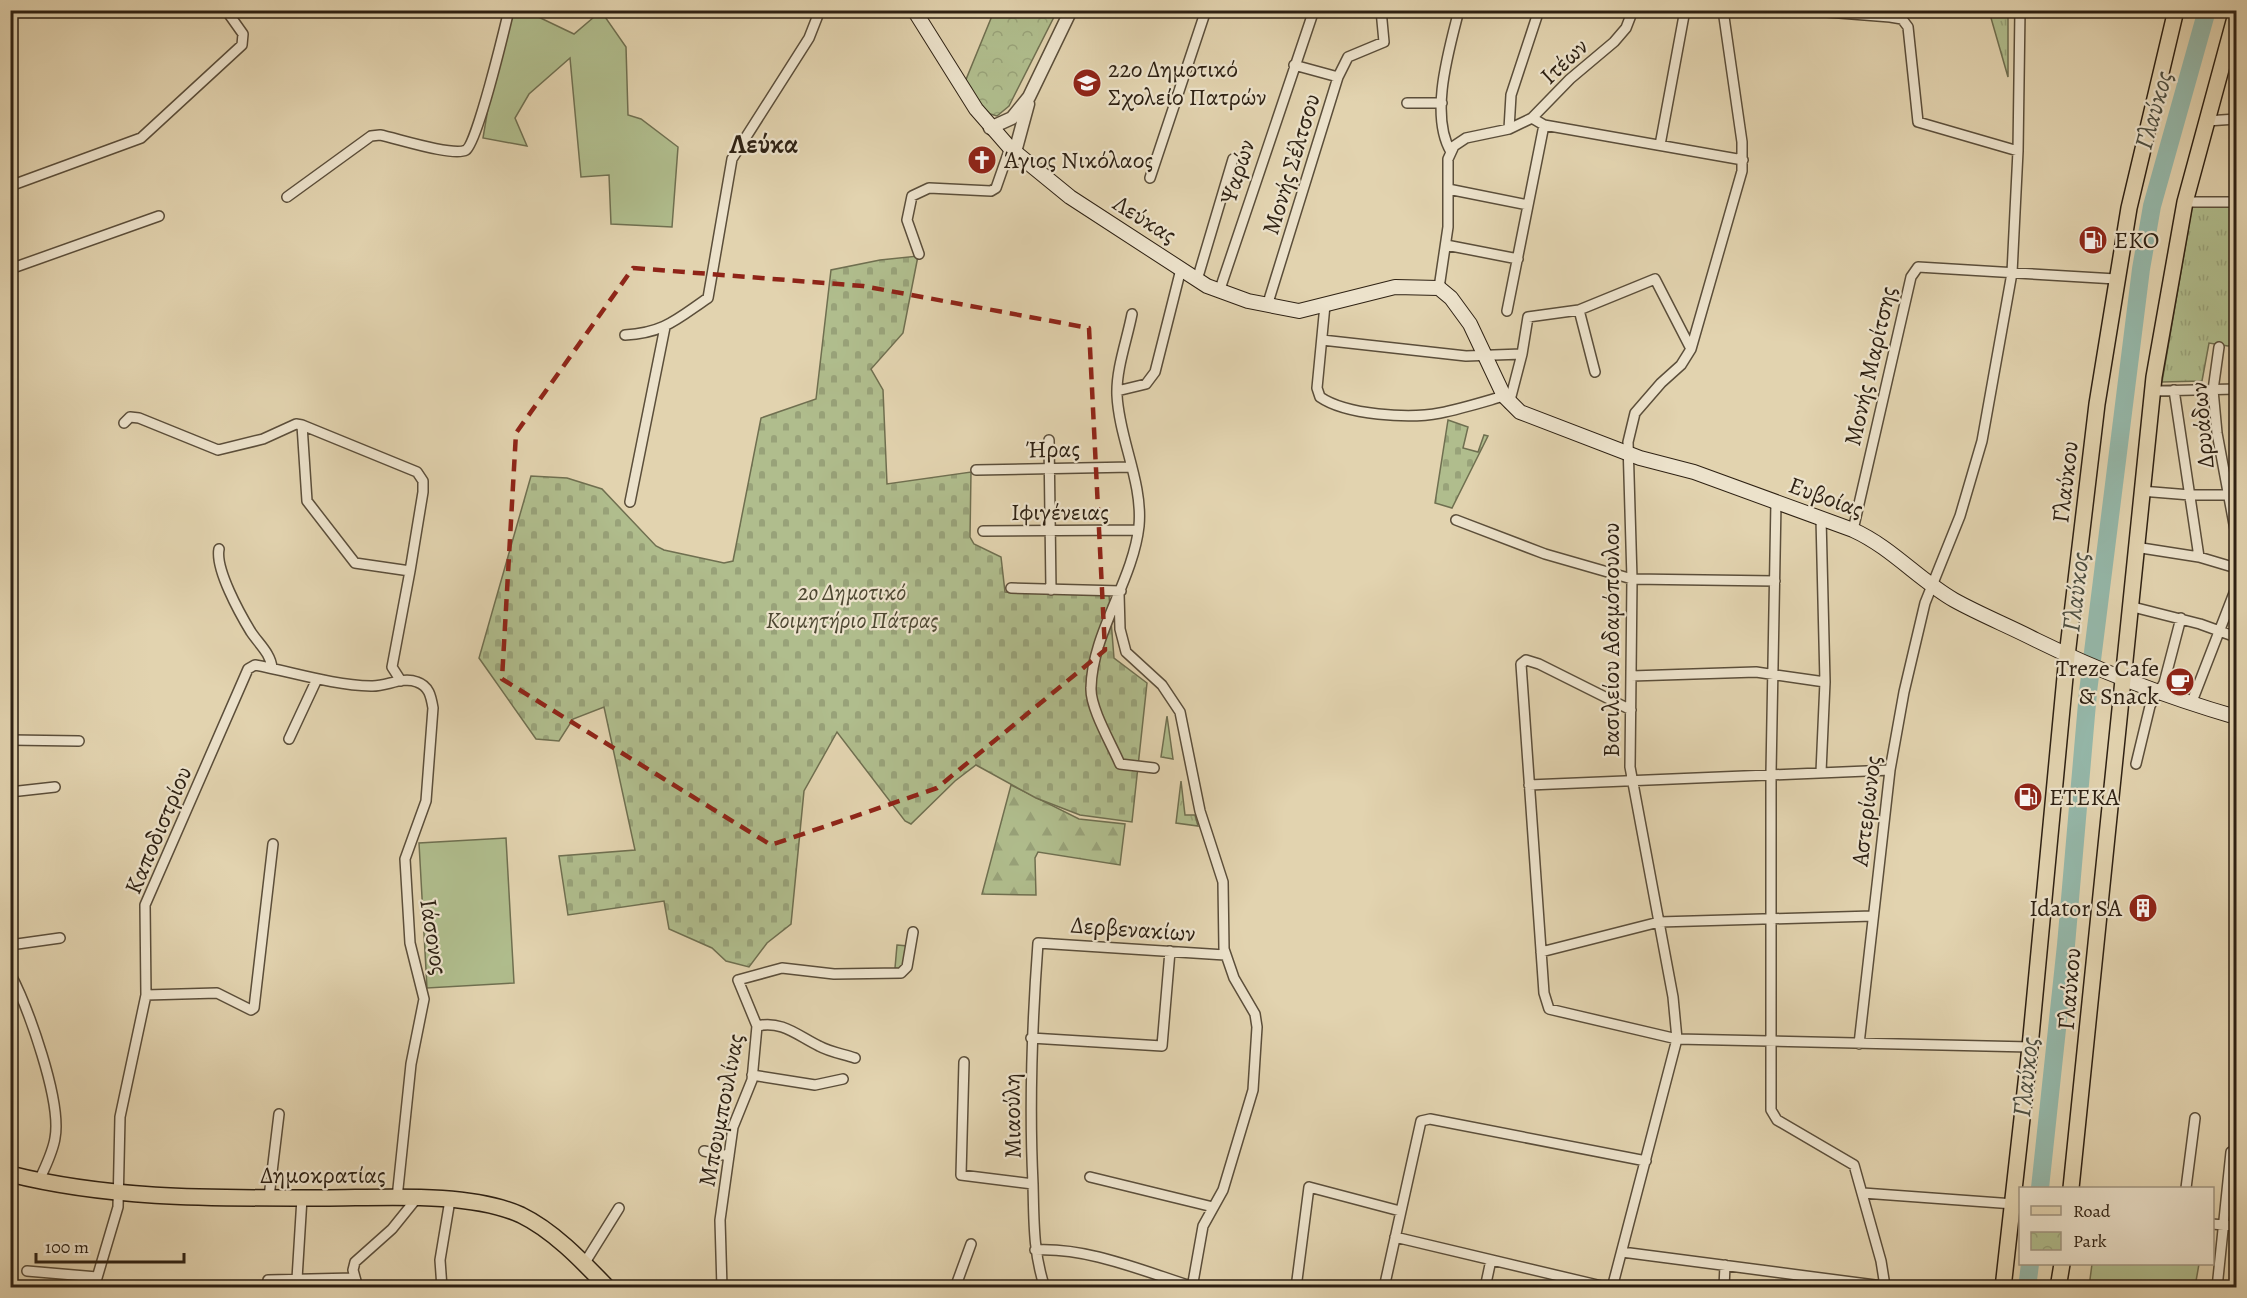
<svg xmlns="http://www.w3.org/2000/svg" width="2247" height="1298" font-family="Alegreya,serif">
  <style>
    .grass { fill: url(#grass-tufts); stroke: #6f6f50; stroke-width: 1.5 }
    .forest { fill: url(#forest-firs); stroke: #6f6f50; stroke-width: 1.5 }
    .cemetery { fill: url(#cemetery-stones); stroke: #6f6f50; stroke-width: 1.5 }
    .park { fill: url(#park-crowns); stroke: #6f6f50; stroke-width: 1.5 }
    .garden { fill: #b0bd8d; stroke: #6f6f50; stroke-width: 1.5 }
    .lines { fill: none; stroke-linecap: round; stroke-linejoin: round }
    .river { stroke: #95b8aa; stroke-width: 18 }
    .minor-casing { stroke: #5b4e3a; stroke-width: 12 }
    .tertiary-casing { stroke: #5b4e3a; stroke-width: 15 }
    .secondary-casing { stroke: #2e2113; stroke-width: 16 }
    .primary-casing { stroke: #2e2113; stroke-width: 18 }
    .minor { stroke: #ece2cb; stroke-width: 9 }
    .tertiary { stroke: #ece2cb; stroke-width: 12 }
    .secondary { stroke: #ece2cb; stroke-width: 14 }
    .primary { stroke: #e2d3af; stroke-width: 15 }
    .marked { fill: none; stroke: #8f2418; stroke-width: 4.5; stroke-dasharray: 12 8; stroke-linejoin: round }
    .labels { text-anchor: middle; stroke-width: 4.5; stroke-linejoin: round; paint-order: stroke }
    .street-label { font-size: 24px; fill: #2e2113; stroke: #ece2cb }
    .poi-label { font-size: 24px; fill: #2e2113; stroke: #ece2cb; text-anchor: start }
    .park-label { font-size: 24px; font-style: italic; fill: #4e4832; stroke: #ece2cb }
    .water-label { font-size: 26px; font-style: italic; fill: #4d4e40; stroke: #ece2cb }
    .quarter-label { font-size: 27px; font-weight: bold; fill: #2e2113; stroke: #ece2cb }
  </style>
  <defs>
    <pattern id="grass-tufts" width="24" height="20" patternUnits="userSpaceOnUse" patternTransform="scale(1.5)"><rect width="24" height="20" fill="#b0bd8d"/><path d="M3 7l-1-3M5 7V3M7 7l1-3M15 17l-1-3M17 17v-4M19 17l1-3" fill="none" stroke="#98a279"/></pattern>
    <pattern id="forest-firs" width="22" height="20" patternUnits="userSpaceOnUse" patternTransform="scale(1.5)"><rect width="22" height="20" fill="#b0bd8d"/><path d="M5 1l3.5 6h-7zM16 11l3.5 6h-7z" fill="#98a279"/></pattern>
    <pattern id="cemetery-stones" width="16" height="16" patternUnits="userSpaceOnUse" patternTransform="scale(1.5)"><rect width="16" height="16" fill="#b0bd8d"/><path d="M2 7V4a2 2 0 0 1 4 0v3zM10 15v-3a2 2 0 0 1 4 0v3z" fill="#98a279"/></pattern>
    <pattern id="park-crowns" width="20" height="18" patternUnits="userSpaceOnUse" patternTransform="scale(1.5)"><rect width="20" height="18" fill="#b0bd8d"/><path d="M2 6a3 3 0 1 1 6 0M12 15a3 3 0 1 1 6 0" fill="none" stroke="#98a279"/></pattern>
  </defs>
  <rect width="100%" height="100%" fill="#e2d3af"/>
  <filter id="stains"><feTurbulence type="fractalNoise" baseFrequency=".00333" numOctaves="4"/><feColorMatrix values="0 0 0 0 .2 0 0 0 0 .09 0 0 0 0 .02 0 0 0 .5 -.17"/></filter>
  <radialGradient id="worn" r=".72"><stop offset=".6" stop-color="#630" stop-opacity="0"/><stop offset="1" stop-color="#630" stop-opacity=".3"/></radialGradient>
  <path class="grass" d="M 1989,11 L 2008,11 L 2008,77 Z
    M 2199,206 L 2236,206 L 2236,344 L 2228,346 L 2209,343 L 2202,381 L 2162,382 L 2192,207 Z
    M 1167,716 L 1173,759 L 1161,757 Z
    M 1181,781 L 1185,815 L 1195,815 L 1198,826 L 1176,823 Z
    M 897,945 L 908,946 L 907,963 L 900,969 L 895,968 Z"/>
  <path class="forest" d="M 1011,785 L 1079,819 L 1125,824 L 1120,865 L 1038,852 L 1035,858 L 1036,895 L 982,894 Z"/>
  <path class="cemetery" d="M 918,256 L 903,333 L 871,369 L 883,390 L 887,484 L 971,472 L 970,537 L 974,544 L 1001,557 L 1005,592 L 1109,595 L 1114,658 L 1147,683 L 1132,822 L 1080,815 L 1036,798 L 976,765 L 955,781 L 911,824 L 905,821 L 837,732 L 804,791 L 791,924 L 767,943 L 749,967 L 726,961 L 712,948 L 669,929 L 664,901 L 568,915 L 559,856 L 635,850 L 604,707 L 573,719 L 559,741 L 536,739 L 479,658 L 531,476 L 567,478 L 602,489 L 656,546 L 664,550 L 724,563 L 733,561 L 761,418 L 816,399 L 831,270 L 880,260 Z
    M 1448,420 L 1468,427 L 1463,448 L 1478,452 L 1484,435 L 1488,436 L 1452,508 L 1435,503 Z"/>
  <path class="park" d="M 994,11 L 1057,11 L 1009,106 L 997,116 L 987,113 L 965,82 Z"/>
  <path class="garden" d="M 513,11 L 526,11 L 574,34 L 601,11 L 626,47 L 628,115 L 641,119 L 678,147 L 672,227 L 611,224 L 609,175 L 581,177 L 570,58 L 529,94 L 515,118 L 527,146 L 483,138 L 495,67 Z
    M 506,838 L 514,983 L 427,988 L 419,843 Z
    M 2092,1264 L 2199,1264 L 2195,1287 L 2089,1287 Z"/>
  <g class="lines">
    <path class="river" d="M 2040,1188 L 2066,945 L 2088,692 L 2141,269 L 2152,206 L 2207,10
      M 2027,1288 L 2030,1264"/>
    <g class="minor-casing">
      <path id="minor" d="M 1801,10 L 1890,17 L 1891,12
        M 1890,17 L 1902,19 L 1908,27 L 1918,122 L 2018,151
        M 1338,77 L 1348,57 L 1384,42 L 1381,10
        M 1407,103 L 1442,103
        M 1532,118 L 1544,125 L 1743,160
        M 2207,121 L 2236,119
        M 1509,129 L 1511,95 L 1539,10
        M 1660,145 L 1685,10
        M 1451,152 C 1429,115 1449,50 1459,10
        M 1150,178 L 1206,10
        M 10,186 L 141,138 L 242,45 L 243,34 L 226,10
        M 1448,189 L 1528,205
        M 287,197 L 371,136 L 380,135 C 396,138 453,157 466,150 C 477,143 504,31 509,10
        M 2185,202 L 2236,202
        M 1446,245 L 1518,259
        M 919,254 L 907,220 L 912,196 L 929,188 L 991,191 L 996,188 L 1010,148
        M 10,269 L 159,216
        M 1197,280 L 1233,159
        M 1439,288 L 1448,227 L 1448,159 L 1454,146 L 1466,138 L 1509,129 L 1532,118 L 1570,79 L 1614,42 L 1626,28 L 1633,10
        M 1219,292 L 1314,10
        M 1325,305 L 1317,388 L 1320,397 C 1346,415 1409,419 1440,413 C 1461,409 1483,402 1504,396
        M 1267,306 L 1338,77 L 1294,65
        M 1579,310 L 1595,372
        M 1507,311 L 1544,125
        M 1132,314 C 1127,340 1116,369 1117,395 C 1119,439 1143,482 1139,526 C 1133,581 1092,633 1091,688 C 1090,708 1112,745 1120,764 L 1154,768
        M 625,335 C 664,333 677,319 708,298 L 732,159 L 809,38 L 820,10
        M 1322,340 L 1466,356 L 1522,354 L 1528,317 L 1579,310 L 1655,279 L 1691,349
        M 2219,347 L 2213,390 L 2217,433 L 2236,535
        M 2174,390 L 2199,557
        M 1117,391 L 1146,384 L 1155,372 L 1181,269
        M 2152,391 L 2236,389
        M 1509,404 L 1522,354
        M 124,423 L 130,417 L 139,418 L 218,450 L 263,439 L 296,424 L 302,425 L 307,501 L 355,563 L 410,571 L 392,667 L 401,681
        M 302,425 L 417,472 L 423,481 L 423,492 L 410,571
        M 1049,440 L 1051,590
        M 976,470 L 1132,467
        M 2141,491 L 2190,495 L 2236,495
        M 630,502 L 665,327
        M 1776,502 L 1771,773 L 1771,1110 L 1777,1120 L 1854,1165 L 1881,1261 L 1885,1286
        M 1821,518 L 1825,682
        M 1456,520 L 1545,554 L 1632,579 L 1775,581
        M 1853,530 L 1911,277 L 1918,267 L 2116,279
        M 983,531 L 1138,530
        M 2135,547 L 2199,557 L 2236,568
        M 219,549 C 215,569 240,614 251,632 C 259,644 271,654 272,668
        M 1011,588 L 1121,591
        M 1119,594 L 1120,629 L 1126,652 L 1162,685 L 1180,712 L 1200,811 L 1223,882 L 1224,949 L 1234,978 L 1255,1014 L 1257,1027 L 1253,1090 L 1223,1190 L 1203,1226 L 1192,1288
        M 2129,606 L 2200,624 L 2236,637
        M 1631,676 L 1756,672 L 1825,682 L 1821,772
        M 2191,704 L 2236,588
        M 1631,710 L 1539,664 L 1526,660 L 1521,664 L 1544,993 L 1549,1009 L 1677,1039 L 2030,1047
        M 289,739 L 317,679
        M 10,740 L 79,741
        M 2136,764 L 2150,706 L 2164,683 L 2181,618
        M 1529,785 L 1890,770
        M 10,792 L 55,787
        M 10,945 L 60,938
        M 1541,952 L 1659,922 L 1873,916
        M 10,973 C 28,1007 62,1101 55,1138 C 53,1152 45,1167 39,1181
        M 146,995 L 217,993 L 251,1010 L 254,1008 L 273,844
        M 757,1026 C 782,1020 798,1036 819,1046 C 830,1052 843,1054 855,1058
        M 1031,1038 L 1162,1046 L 1170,951
        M 1859,1044 L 1890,770 L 1904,692 L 1925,603 L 1960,516 L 1982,441 L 2012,273 L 2018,151 L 2020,10
        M 964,1062 L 961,1175 L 1033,1184
        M 752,1075 L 815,1085 L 843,1079
        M 704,1151 L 729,1156
        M 1090,1177 L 1213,1207
        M 2186,1188 L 2195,1118
        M 1863,1193 L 2014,1204
        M 269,1197 L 279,1114
        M 2212,1224 L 2236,1226
        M 1395,1237 L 1610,1288
        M 1035,1250 C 1089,1247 1145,1272 1197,1288
        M 1622,1252 L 1898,1288
        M 584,1264 L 619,1208
        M 27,1271 L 97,1277
        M 297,1279 L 302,1198
        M 268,1280 L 354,1278
        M 94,1288 L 118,1207 L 120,1117 L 146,995 L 145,905 L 248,669 L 255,665 C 293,672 332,685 371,686 C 386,687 402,676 417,682 C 429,686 431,696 433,708 L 426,801 L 405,859 L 410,943 L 424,999 L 411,1064 L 397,1198
        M 358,1288 L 353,1270 L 355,1262 L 392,1229 L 417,1198
        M 442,1288 L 440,1260 L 450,1200
        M 722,1288 L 720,1220 L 733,1127 L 752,1080 L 757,1026 L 738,980 L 782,968 L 834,974 L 901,973 L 907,967 L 913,932
        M 955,1288 L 971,1244
        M 1045,1288 C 1033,1253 1034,1220 1033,1184 C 1029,1103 1032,1024 1038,943 L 1225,955
        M 1296,1288 L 1309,1187 L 1400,1211
        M 1384,1288 L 1421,1121 L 1430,1119 L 1646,1161
        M 1485,1288 L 1491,1260
        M 1612,1288 L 1677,1039 L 1673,997 L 1630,767 L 1632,579 L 1628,442 L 1635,413 L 1661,383 L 1681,365 L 1691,349 L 1742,171 L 1742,142 L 1723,10
        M 1724,1288 L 1725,1265
        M 2217,1288 L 2231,1152"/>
    </g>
    <g class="tertiary-casing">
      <path id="tertiary" d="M 990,128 L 1012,118 L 1029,97 L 1071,10
        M 1015,152 L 1028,104"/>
    </g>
    <g class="secondary-casing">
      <path id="secondary" d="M 914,10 L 976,109 L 1010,148 L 1070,197 L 1207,286 L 1248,301 L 1299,311 L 1395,287 L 1439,288 L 1451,298 L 1470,324 L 1504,396 L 1520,412 L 1640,458 L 1694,472 L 1853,530 C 1891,547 1919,580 1954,600 C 1981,615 2009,626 2036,640 C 2101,672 2167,697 2236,717"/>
    </g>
    <g class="primary-casing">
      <path id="primary" d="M 10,1174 C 113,1200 218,1198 323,1198 C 380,1198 468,1191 521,1215 C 554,1231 583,1262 608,1288
        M 2071,1188 L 2154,377 L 2185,202 L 2236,14
        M 2003,1288 L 2030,1047 L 2067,656 L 2097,404 L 2129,208 L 2176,10
        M 2058,1288 L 2062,1264"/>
    </g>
    <use href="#minor" class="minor"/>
    <use href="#tertiary" class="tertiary"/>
    <use href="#secondary" class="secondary"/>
    <use href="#primary" class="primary"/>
  </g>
  <path class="marked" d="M 633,268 L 863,286 L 1089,328 L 1105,650 L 937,788 L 771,845 L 502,679 L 516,433 Z"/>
  <defs>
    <g id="school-disc" transform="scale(1.5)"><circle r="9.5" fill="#8f2418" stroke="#ece2cb"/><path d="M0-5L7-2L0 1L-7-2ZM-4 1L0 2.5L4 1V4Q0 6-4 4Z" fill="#fff"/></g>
    <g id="church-disc" transform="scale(1.5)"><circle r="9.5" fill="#8f2418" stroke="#ece2cb"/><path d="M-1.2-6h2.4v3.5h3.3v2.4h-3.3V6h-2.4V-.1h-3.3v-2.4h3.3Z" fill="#fff"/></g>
    <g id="fuel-disc" transform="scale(1.5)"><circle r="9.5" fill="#8f2418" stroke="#ece2cb"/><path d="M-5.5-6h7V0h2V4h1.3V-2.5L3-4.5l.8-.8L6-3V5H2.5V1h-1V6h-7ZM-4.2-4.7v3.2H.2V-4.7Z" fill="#fff"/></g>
    <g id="cafe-disc" transform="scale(1.5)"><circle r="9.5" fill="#8f2418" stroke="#ece2cb"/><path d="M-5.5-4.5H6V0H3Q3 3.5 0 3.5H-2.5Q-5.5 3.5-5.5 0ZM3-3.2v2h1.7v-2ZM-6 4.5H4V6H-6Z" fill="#fff"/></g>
    <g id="building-disc" transform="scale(1.5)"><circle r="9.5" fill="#8f2418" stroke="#ece2cb"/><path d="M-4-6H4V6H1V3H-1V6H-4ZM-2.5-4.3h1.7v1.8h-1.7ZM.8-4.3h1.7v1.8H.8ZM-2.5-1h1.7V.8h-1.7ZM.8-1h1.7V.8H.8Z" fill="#fff"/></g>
  </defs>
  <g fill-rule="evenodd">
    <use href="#school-disc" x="1087" y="83"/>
    <use href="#church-disc" x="982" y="160"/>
    <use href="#fuel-disc" x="2093" y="240"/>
    <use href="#cafe-disc" x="2180" y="682"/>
    <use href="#fuel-disc" x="2028" y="797"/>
    <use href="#building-disc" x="2143" y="908"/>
  </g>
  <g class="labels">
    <g class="street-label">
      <text transform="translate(1564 61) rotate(-43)" y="8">Ιτέων</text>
      <text transform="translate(1291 164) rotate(-73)" y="8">Μονής Σέλτσου</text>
      <text transform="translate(1237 172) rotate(-72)" y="8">Ψαρών</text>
      <text transform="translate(1145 219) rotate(32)" y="8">Λεύκας</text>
      <text transform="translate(1870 366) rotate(-77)" y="8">Μονής Μαρίτσης</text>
      <text transform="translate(2202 425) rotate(-95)" y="8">Δρυάδων</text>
      <text transform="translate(1053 449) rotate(-1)" y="8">Ήρας</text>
      <text transform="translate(2065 482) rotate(-83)" y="8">Γλαύκου</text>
      <text transform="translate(1826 497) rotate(20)" y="8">Ευβοίας</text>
      <text x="1060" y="520">Ιφιγένειας</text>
      <text transform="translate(1611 640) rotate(-90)" y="8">Βασιλείου Αδαμόπουλου</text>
      <text transform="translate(1866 811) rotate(-83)" y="8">Αστερίωνος</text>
      <text transform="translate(158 830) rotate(-67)" y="8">Καποδιστρίου</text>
      <text transform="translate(1133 929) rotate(4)" y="8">Δερβενακίων</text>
      <text transform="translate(434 937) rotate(81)" y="8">Ιάσονος</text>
      <text transform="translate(2069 989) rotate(-85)" y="8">Γλαύκου</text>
      <text transform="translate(721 1110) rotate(-79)" y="8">Μπουμπουλίνας</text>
      <text transform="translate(1012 1116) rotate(-91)" y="8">Μιαούλη</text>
      <text x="323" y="1183">Δημοκρατίας</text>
    </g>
    <g class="poi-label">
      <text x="1108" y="77">22ο Δημοτικό<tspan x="1108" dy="28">Σχολείο Πατρών</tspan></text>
      <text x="1003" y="168">Άγιος Νικόλαος</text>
      <text x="2114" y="248">EKO</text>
      <text x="2159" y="676" text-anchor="end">Treze Cafe<tspan x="2159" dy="28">&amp; Snack</tspan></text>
      <text x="2049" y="805">ΕΤΕΚΑ</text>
      <text x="2122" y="916" text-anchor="end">Idator SA</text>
    </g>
    <g class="park-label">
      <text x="852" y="600">2o Δημοτικό<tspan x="852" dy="28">Κοιμητήριο Πάτρας</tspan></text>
    </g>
    <g class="water-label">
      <text transform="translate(2153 110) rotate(-74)" y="9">Γλαύκος</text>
      <text transform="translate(2075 592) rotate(-83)" y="9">Γλαύκος</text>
      <text transform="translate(2025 1077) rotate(-84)" y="9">Γλαύκος</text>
    </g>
    <g class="quarter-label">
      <text x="764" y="153">Λεύκα</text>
    </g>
  </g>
  <rect width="2247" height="1298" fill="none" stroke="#e2d3af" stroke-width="36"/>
  <rect x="12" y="12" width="2223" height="1274" fill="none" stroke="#2e2113" stroke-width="3"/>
  <rect x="18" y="18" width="2211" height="1262" fill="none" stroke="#2e2113" stroke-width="1.5"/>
  <rect x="2019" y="1187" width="195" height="78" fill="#ece2cb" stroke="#a09581" stroke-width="1.5"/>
  <rect x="2031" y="1206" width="30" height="9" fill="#e2d3af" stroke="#a09581" stroke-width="1.5"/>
  <text x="2073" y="1217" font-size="18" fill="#2e2113">Road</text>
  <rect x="2031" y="1232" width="30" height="18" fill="url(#park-crowns)" stroke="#a09581" stroke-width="1.5"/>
  <text x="2073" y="1247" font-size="18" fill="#2e2113">Park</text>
  <path d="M36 1253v9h148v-9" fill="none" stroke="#2e2113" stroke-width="3"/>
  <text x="45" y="1253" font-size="18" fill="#2e2113" stroke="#ece2cb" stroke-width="4.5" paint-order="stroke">100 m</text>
  <rect width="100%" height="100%" filter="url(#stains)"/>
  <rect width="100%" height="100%" fill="url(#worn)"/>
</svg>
